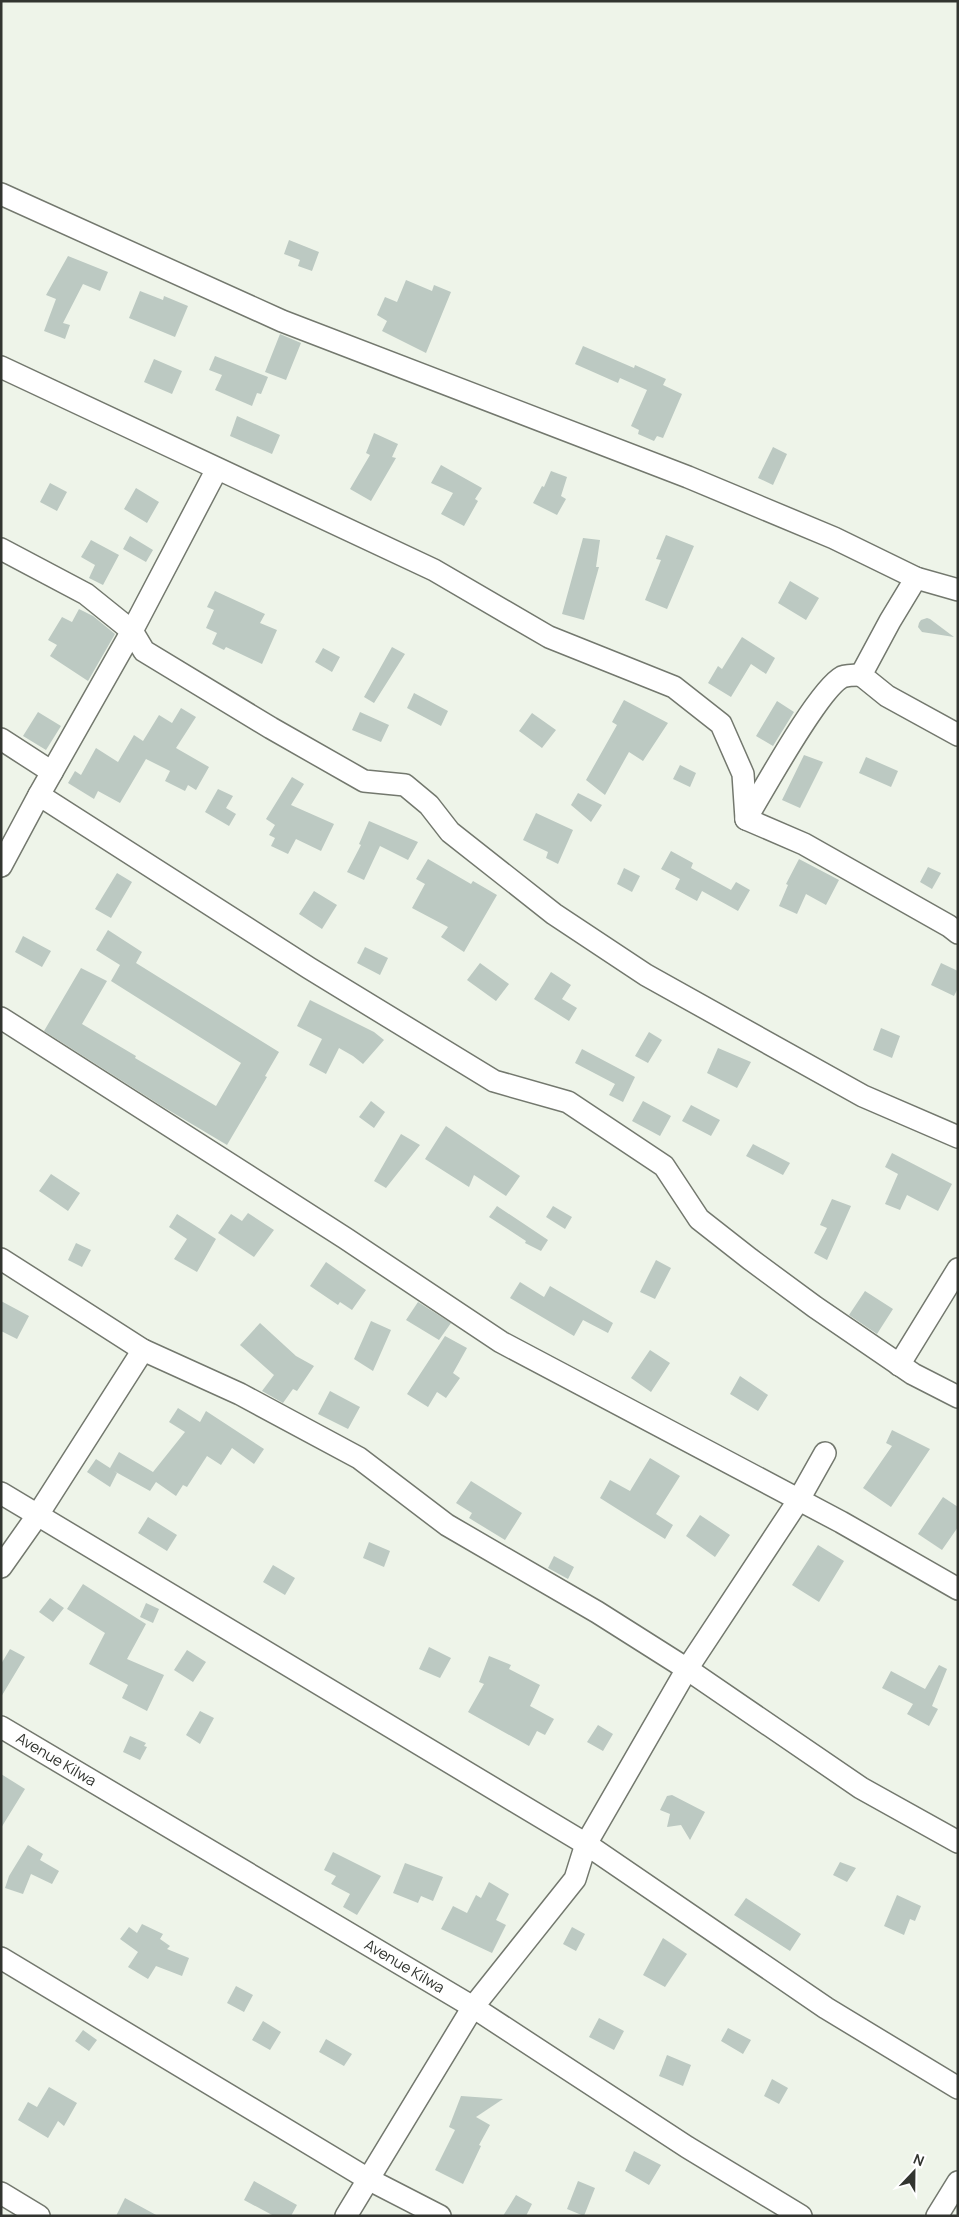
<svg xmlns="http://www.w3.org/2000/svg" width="959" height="2217" font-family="Manrope,sans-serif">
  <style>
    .building { fill: #bcc9c2 }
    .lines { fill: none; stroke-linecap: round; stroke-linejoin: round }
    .street-casing { stroke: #73786e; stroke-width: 24 }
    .street { stroke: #fff; stroke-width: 21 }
    .labels { text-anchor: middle; stroke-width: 5; stroke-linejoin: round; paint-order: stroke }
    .street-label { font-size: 15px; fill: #323530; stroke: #fff }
  </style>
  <rect width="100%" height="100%" fill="#eef4e9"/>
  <path class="building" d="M 289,240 L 319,252 L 312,271 L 298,266 L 300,260 L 284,254 Z
    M 68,256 L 108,272 L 100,291 L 83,284 L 63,323 L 70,325 L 65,339 L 44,331 L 56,299 L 46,295 Z
    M 406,280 L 432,291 L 434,285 L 451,292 L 426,353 L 382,331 L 387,321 L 377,315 L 385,297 L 397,302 Z
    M 140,291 L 163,300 L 164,296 L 188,306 L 175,337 L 129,318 Z
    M 280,334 L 301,343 L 286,380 L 265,372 Z
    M 583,346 L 634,368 L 635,365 L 666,379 L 663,385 L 682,394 L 663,438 L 657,436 L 654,441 L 638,434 L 639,430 L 631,426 L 647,390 L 620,378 L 618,383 L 575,364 Z
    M 215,356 L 268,377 L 261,394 L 257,393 L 252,406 L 215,390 L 222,375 L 209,370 Z
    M 154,359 L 182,371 L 172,394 L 144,382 Z
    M 237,416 L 280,435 L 272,454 L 230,436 Z
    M 374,433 L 398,444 L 392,457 L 396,458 L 371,501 L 350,489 L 370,455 L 366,453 Z
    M 773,447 L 787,454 L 773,485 L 758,478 Z
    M 441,465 L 482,488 L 475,499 L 478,501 L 464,526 L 441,514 L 453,493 L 431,483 Z
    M 551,471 L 567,477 L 561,496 L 566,499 L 557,515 L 533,503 L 542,486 L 544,487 Z
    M 50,483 L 67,492 L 57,511 L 40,502 Z
    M 136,488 L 159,502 L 147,523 L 124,509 Z
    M 666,535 L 694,546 L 667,609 L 645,600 L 661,560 L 656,559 Z
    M 130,536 L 153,550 L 146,562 L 123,549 Z
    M 583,538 L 600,540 L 596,567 L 599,567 L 584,620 L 562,614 Z
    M 91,540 L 119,555 L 103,585 L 89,578 L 95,565 L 81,557 Z
    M 790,581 L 819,598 L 806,620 L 778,603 Z
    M 215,591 L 265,614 L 260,623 L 277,630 L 262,664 L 226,647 L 224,650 L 212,644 L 217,633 L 206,628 L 214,610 L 207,607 Z
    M 79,609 L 93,616 L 115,634 L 88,681 L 50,656 L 57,645 L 48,640 L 62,617 L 72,622 Z
    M 927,618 L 930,619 L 954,637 L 922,632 L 918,627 L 919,623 L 921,620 Z
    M 742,637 L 775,658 L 766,674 L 751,664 L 731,697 L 708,683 L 718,666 L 722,669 Z
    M 392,647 L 405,654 L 374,703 L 364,697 Z
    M 323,648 L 340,657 L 332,672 L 315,662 Z
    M 414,693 L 448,711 L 441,726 L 407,708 Z
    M 624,700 L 668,723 L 643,761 L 629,752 L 605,795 L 586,780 L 617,725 L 612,722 Z
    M 777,701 L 794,712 L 773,746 L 756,736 Z
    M 181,708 L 196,717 L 176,748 L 209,767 L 196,790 L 188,785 L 185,791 L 165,781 L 170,771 L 146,759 L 120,803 L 98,791 L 94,799 L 68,783 L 75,771 L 81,775 L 96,748 L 118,762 L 134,735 L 143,741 L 159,715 L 172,723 Z
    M 38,712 L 61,726 L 46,750 L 23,736 Z
    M 360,712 L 389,725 L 381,742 L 352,730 Z
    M 532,713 L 556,730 L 542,748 L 519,731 Z
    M 804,755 L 823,762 L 800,808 L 782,800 Z
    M 866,757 L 898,771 L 891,787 L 859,773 Z
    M 680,765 L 696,773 L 690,787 L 673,779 Z
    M 292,777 L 304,784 L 291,805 L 334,824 L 321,851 L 296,839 L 288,854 L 271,846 L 275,838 L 269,835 L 275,825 L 266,819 Z
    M 218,789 L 233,796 L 226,808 L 236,814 L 229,826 L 205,812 Z
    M 578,793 L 602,805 L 591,822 L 571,805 Z
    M 536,813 L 573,830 L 558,864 L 546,858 L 548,852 L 523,840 Z
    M 369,821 L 418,842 L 408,860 L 380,846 L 364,880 L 347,872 L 361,845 L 359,844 Z
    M 671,851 L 693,863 L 691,868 L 731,890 L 736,882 L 750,890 L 738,911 L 702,891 L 697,901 L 675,889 L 680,879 L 661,869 Z
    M 428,859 L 471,884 L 473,881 L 497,895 L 464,952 L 441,937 L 448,927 L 412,908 L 425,884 L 416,879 Z
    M 799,859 L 839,880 L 826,905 L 806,894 L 797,914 L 779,906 L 788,885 L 786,884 Z
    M 928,867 L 941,873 L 932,889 L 920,882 Z
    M 624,868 L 640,876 L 632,892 L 617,884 Z
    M 117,873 L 132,882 L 111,918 L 95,909 Z
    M 314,891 L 337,905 L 322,929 L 299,914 Z
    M 108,930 L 142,952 L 136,963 L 279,1052 L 265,1076 L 267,1077 L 227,1145 L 160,1105 L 44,1031 L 81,968 L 107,981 L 82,1024 L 136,1056 L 135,1058 L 216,1106 L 241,1063 L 111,981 L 120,965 L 96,950 Z
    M 23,936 L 51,951 L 42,967 L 15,952 Z
    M 365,947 L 388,958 L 380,975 L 357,963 Z
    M 480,963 L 509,984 L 496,1001 L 467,980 Z
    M 941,963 L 958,971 L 958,988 L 954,996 L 931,985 Z
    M 551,972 L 571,985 L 562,999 L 577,1008 L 569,1021 L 534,999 Z
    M 310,1000 L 374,1032 L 384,1040 L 363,1064 L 353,1056 L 339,1048 L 326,1074 L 309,1065 L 322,1039 L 297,1026 Z
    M 881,1028 L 900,1036 L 892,1058 L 873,1050 Z
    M 649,1032 L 662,1040 L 648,1063 L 635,1056 Z
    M 718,1048 L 751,1062 L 737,1088 L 707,1073 Z
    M 582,1049 L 635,1077 L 623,1102 L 609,1095 L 615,1084 L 575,1063 Z
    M 371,1101 L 385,1112 L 374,1128 L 359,1117 Z
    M 643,1101 L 671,1116 L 660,1136 L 632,1121 Z
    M 691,1105 L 720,1120 L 711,1136 L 682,1121 Z
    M 446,1126 L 520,1176 L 506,1196 L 474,1175 L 469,1187 L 425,1159 Z
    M 401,1134 L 420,1145 L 386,1188 L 374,1181 Z
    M 753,1144 L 790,1163 L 783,1175 L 746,1156 Z
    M 892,1153 L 952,1184 L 938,1211 L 907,1195 L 900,1210 L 885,1204 L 898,1174 L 885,1167 Z
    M 51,1174 L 80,1193 L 68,1211 L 39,1191 Z
    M 832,1199 L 851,1206 L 827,1260 L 814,1253 L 827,1228 L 820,1225 Z
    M 497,1206 L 548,1240 L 541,1251 L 525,1243 L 526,1241 L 489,1217 Z
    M 553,1206 L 572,1217 L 565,1229 L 546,1217 Z
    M 248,1213 L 274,1230 L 254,1257 L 218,1233 L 231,1214 L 242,1221 Z
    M 177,1214 L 216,1239 L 197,1272 L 174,1259 L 187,1239 L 169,1227 Z
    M 76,1243 L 91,1250 L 82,1267 L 68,1260 Z
    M 656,1260 L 671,1268 L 655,1299 L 640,1292 Z
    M 326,1262 L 366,1290 L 352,1310 L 340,1302 L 338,1305 L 310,1286 Z
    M 520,1282 L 544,1297 L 550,1286 L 613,1323 L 608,1333 L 583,1320 L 574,1336 L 510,1298 Z
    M 865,1291 L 893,1309 L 877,1334 L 849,1315 Z
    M 1,1301 L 29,1316 L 17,1339 L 1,1331 Z
    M 418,1302 L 451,1323 L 439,1340 L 406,1320 Z
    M 371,1321 L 391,1330 L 373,1371 L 354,1359 Z
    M 260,1323 L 296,1356 L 314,1366 L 297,1391 L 293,1389 L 283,1403 L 262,1391 L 274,1375 L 240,1345 Z
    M 445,1336 L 467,1348 L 453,1373 L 460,1378 L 446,1398 L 437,1392 L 428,1407 L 407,1394 Z
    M 650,1350 L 670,1363 L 651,1392 L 631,1378 Z
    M 740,1376 L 768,1395 L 758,1411 L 730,1394 Z
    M 330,1391 L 360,1407 L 348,1429 L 318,1414 Z
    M 178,1408 L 200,1422 L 206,1411 L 264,1449 L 254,1464 L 232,1448 L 221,1465 L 207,1456 L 187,1487 L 183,1485 L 176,1496 L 156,1482 L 150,1491 L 114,1471 L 117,1473 L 110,1487 L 87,1472 L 96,1459 L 110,1468 L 119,1452 L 153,1472 L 185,1432 L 169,1422 Z
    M 892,1430 L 930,1449 L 891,1507 L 863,1488 L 892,1446 L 886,1443 Z
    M 650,1458 L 680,1476 L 656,1514 L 673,1525 L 665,1539 L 600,1498 L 610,1480 L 630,1491 Z
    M 471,1481 L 522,1513 L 505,1540 L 469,1518 L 472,1513 L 456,1503 Z
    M 943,1497 L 958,1507 L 958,1527 L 942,1550 L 918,1534 Z
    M 700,1515 L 730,1535 L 715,1557 L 686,1536 Z
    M 148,1517 L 177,1535 L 167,1551 L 138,1533 Z
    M 369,1542 L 390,1551 L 384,1567 L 363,1558 Z
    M 818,1545 L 844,1561 L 819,1602 L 792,1585 Z
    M 554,1556 L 574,1567 L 568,1579 L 548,1568 Z
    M 273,1565 L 295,1578 L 285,1595 L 263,1582 Z
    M 83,1584 L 146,1624 L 127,1659 L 164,1675 L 147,1711 L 122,1698 L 128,1685 L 89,1664 L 105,1633 L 67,1609 Z
    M 50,1598 L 64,1608 L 53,1622 L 39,1612 Z
    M 146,1603 L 159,1609 L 153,1623 L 140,1617 Z
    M 429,1647 L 451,1658 L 440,1678 L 419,1669 Z
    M 10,1649 L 25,1657 L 1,1697 L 1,1664 Z
    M 187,1650 L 206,1662 L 193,1682 L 174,1670 Z
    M 489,1656 L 511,1665 L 509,1669 L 540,1685 L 530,1706 L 554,1719 L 545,1735 L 537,1731 L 529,1746 L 468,1712 L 484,1684 L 479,1682 Z
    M 939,1665 L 947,1669 L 932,1706 L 938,1709 L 929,1726 L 907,1714 L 913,1704 L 882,1688 L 891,1671 L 925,1689 Z
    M 200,1711 L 214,1718 L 200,1744 L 186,1735 Z
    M 598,1725 L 613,1734 L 603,1751 L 587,1742 Z
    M 130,1736 L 146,1743 L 144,1746 L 147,1747 L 140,1760 L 123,1752 Z
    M 1,1774 L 25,1789 L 1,1828 Z
    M 672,1795 L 705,1812 L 690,1840 L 681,1825 L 667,1827 L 670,1814 L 660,1810 L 667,1796 Z
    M 28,1845 L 43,1854 L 40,1860 L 59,1871 L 52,1884 L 31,1874 L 23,1894 L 5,1888 L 9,1876 Z
    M 333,1852 L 381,1876 L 357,1915 L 343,1907 L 350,1894 L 331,1884 L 336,1876 L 324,1870 Z
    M 840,1862 L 856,1868 L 847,1882 L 833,1875 Z
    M 405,1863 L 443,1877 L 433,1901 L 421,1896 L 418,1903 L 393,1893 Z
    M 489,1882 L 509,1894 L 496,1920 L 506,1925 L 492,1953 L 441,1929 L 453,1906 L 467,1913 L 476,1895 L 481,1898 Z
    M 897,1895 L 921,1906 L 915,1921 L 910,1919 L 904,1935 L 884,1926 Z
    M 746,1898 L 801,1934 L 790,1951 L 734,1915 Z
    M 142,1924 L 163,1934 L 160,1939 L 170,1946 L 167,1949 L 189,1958 L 182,1976 L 156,1966 L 148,1979 L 128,1967 L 138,1952 L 120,1939 L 129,1927 L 137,1933 Z
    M 572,1927 L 585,1934 L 576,1951 L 563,1944 Z
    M 663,1938 L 687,1954 L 665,1987 L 643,1975 Z
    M 236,1986 L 253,1995 L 244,2012 L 227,2003 Z
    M 599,2018 L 624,2031 L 614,2050 L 589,2037 Z
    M 263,2021 L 281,2032 L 270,2050 L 252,2040 Z
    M 728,2028 L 751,2040 L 743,2054 L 721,2041 Z
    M 83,2030 L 97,2040 L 89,2051 L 75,2041 Z
    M 326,2039 L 352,2054 L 344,2066 L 319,2052 Z
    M 667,2055 L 691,2065 L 683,2086 L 659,2076 Z
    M 772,2079 L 788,2088 L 779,2104 L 764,2096 Z
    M 49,2087 L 77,2103 L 64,2126 L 58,2121 L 48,2138 L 18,2120 L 28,2102 L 37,2107 Z
    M 461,2096 L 503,2099 L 476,2117 L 490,2125 L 479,2145 L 481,2146 L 463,2184 L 435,2170 L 455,2130 L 449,2127 Z
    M 634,2151 L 661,2165 L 649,2185 L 625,2171 Z
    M 254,2181 L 297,2205 L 291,2216 L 274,2216 L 244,2200 Z
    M 578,2181 L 595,2188 L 584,2216 L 567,2209 Z
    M 516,2195 L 532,2204 L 526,2216 L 503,2216 Z
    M 125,2198 L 158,2216 L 116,2216 Z"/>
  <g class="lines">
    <g class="street-casing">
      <g id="street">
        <path d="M 1,194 L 282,321 L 688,477 L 834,538 L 916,578 L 958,590"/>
        <path d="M 1,367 L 434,570 L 549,637 L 674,687 L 721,724 L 743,774 L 746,819 L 804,844 L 949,926 L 958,933"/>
        <path d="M 1,549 L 86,594 L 132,631 L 144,651 L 271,728 L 364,781 L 405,785 L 429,805 L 450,832 L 554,914 L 646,975 L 863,1096 L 958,1137"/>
        <path d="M 916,578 L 890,621 L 861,675 L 887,696 L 958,735"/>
        <path d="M 1,739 L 52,772"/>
        <path d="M 39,795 L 309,968 L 494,1081 L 568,1102 L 664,1166 L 699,1219 L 750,1259 L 815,1307 L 913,1374 L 958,1397"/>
        <path d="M 746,819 C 763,791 818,690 842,677 C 847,675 856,675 861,675"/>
        <path d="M 1,866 L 39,795 L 132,631 L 217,469"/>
        <path d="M 1,1018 L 345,1238 L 501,1342 L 841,1522 L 958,1589"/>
        <path d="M 1,1259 L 143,1350 L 240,1394 L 359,1458 L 447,1525 L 597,1612 L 687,1669 L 861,1788 L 958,1842"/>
        <path d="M 899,1365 L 958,1269"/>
        <path d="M 1,1493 L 586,1844 L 826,2008 L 958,2088"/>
        <path d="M 1,1567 L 37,1516 L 143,1350"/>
        <path id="s1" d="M 1,1727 L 473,2007 L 687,2147 L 801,2216"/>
        <path d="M 1,1958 L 368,2179 L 440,2216"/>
        <path d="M 1,2193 L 39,2216"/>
        <path d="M 346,2216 L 473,2007 L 575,1879 L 586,1844 L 687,1669 L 798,1501 L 825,1453"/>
        <path d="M 937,2216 L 958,2182"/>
      </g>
    </g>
    <use href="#street" class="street"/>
  </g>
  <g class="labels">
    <g class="street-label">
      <text dy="5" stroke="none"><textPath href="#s1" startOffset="64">Avenue Kilwa</textPath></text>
      <text dy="5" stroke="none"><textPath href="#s1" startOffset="469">Avenue Kilwa</textPath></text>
    </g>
  </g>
  <rect width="959" height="2217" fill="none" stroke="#323530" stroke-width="5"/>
  <g transform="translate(914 2172) rotate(22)" stroke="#ffffff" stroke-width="4" paint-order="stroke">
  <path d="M0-4L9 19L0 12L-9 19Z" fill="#323530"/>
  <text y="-8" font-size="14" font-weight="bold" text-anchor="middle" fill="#323530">N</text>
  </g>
</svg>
